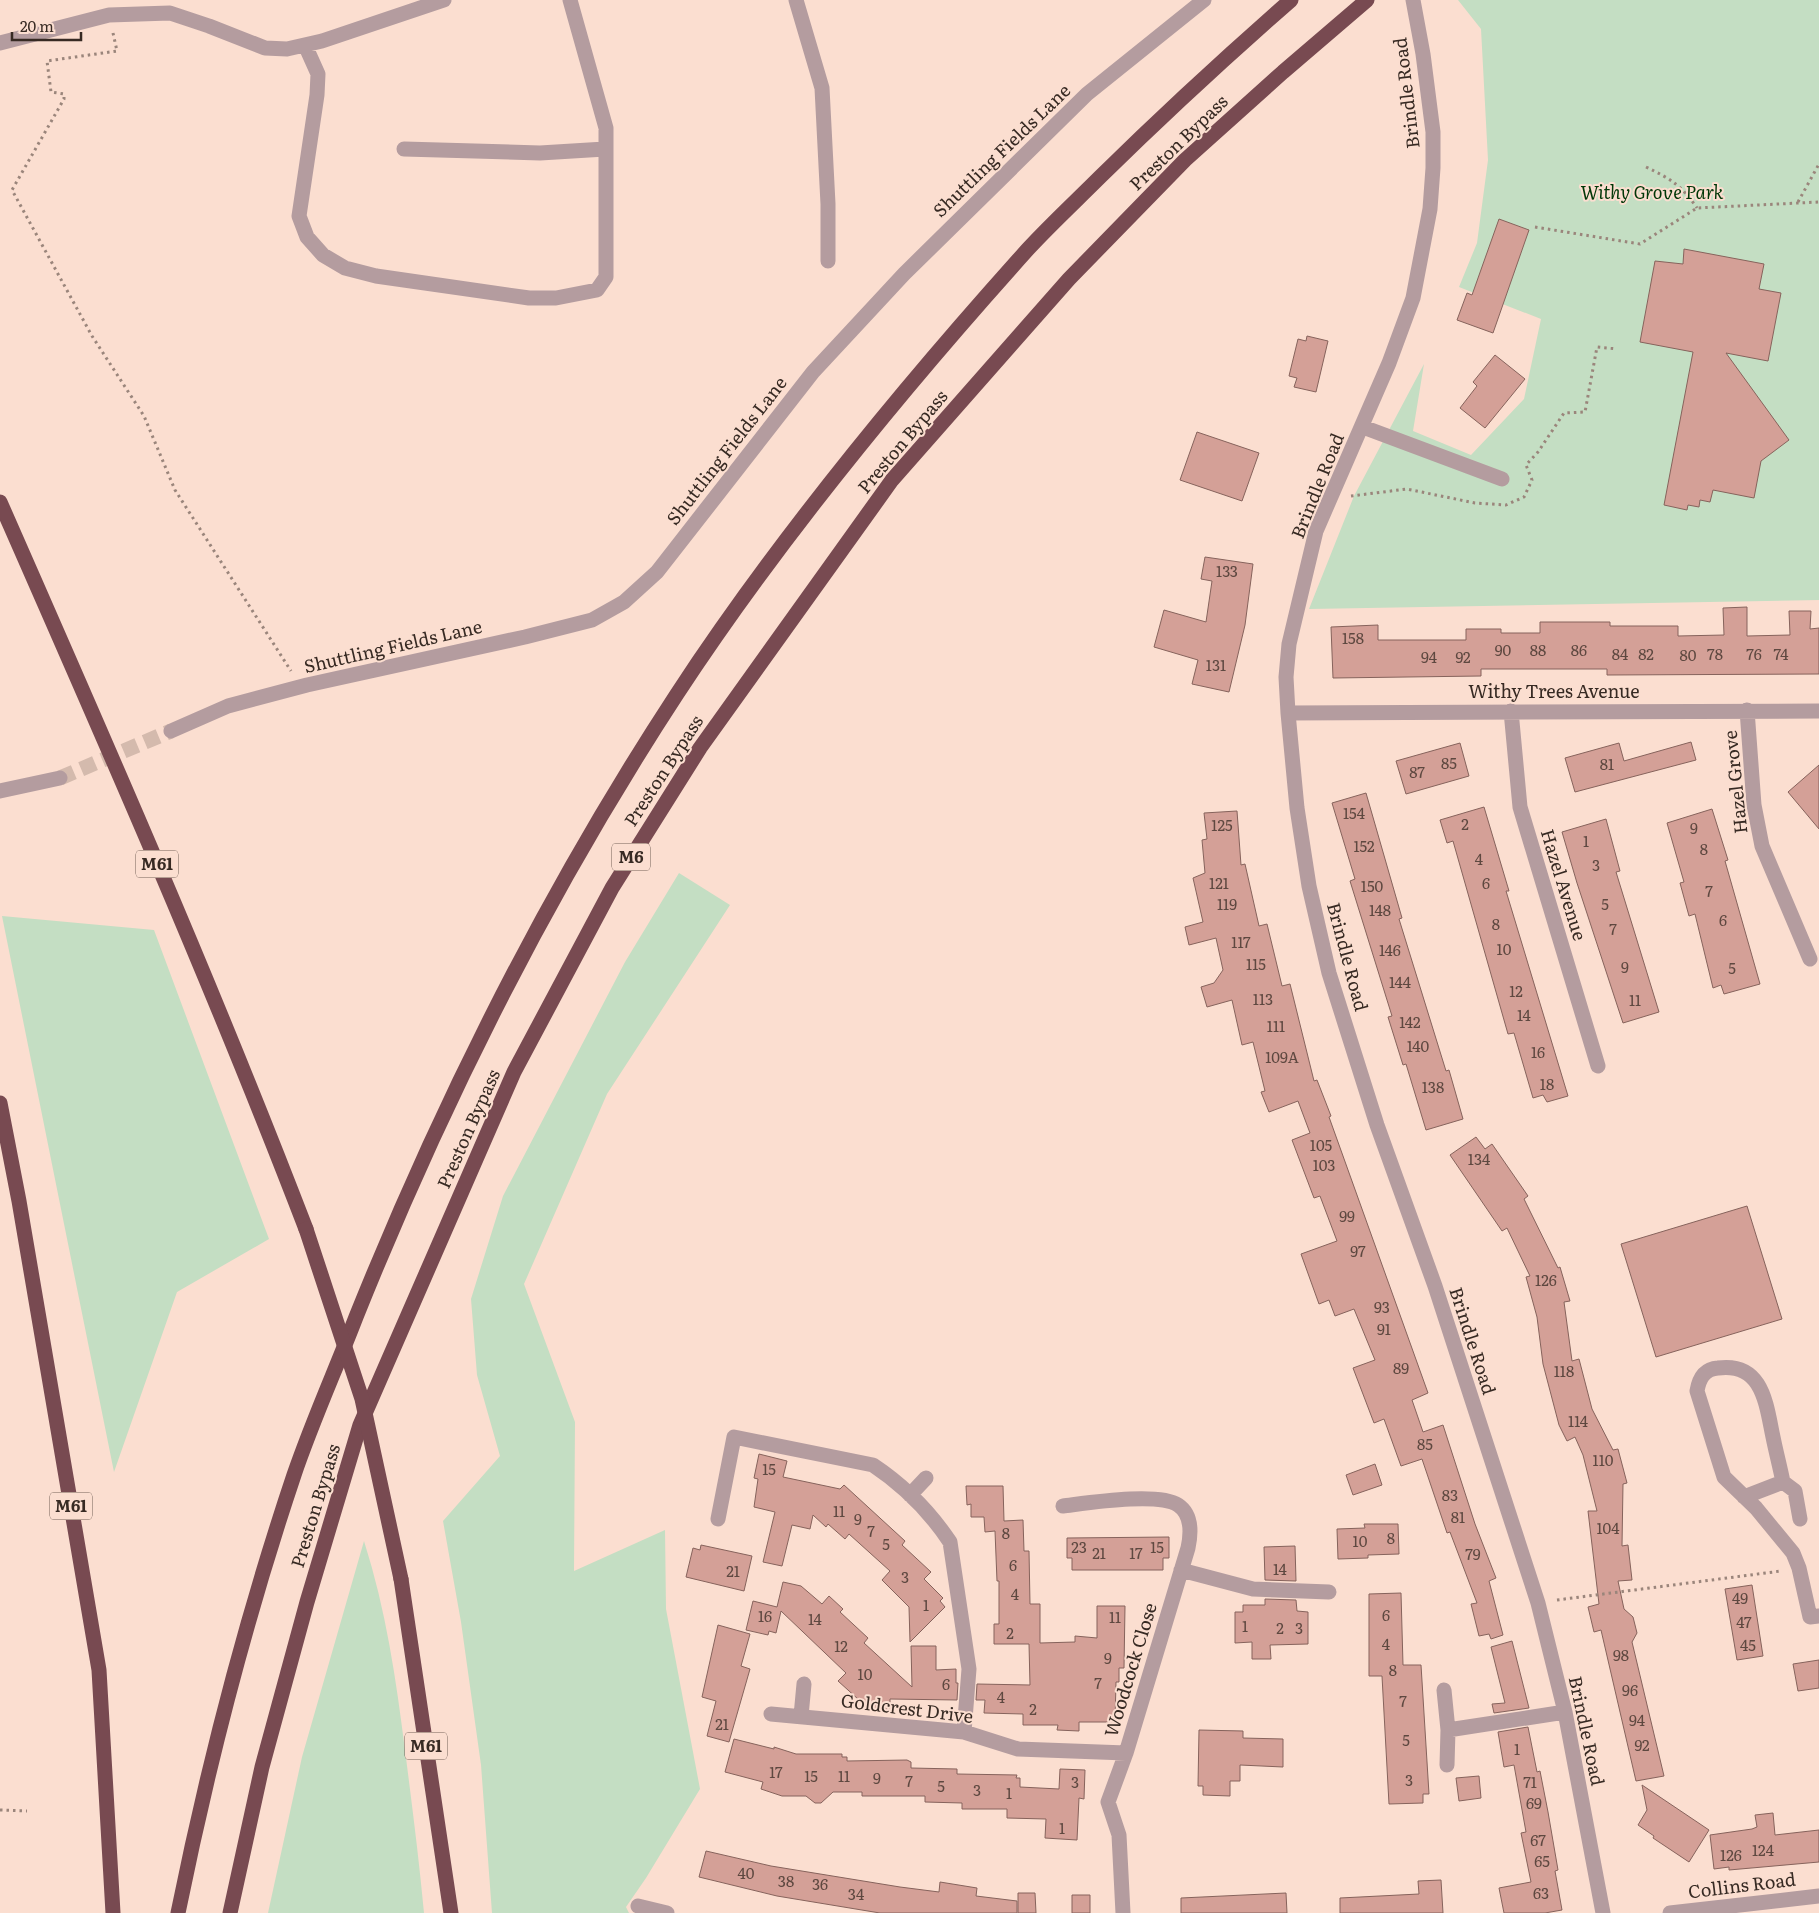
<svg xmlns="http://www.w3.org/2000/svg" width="1819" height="1913" font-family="Literata,serif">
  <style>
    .green { fill: #c4dec3 }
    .building { fill: #d4a097; stroke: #86635c }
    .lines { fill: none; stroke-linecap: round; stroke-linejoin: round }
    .minor-tunnel { stroke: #d4baad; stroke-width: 15; stroke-dasharray: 15 8; stroke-linecap: butt }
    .path { stroke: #9a857b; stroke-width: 3; stroke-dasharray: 2.5 4; stroke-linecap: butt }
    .minor { stroke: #b49c9f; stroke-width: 15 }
    .highway { stroke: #784a51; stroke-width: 15 }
    .highway-bridge { stroke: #784a51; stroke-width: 15 }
    .labels { text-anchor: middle; stroke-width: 4; stroke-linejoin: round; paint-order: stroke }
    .number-label { font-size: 15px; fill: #5e4840 }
    .shield { fill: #fbded0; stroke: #726057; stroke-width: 1 }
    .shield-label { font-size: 16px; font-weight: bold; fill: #372a23 }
    .street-label { font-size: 18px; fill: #372a23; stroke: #fbded0 }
    .park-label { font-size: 18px; font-style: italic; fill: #003707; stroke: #fbded0 }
  </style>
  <rect width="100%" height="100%" fill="#fbded0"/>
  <path class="green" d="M 1458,0 L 1819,0 L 1819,600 L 1309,609 L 1354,496 L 1424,364 L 1413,431 L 1471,455 L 1524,399 L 1541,319 L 1459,287 L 1477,243 L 1488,160 L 1481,29 Z
    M 679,873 L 730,905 L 607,1094 L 524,1284 L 575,1422 L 574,1571 L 665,1530 L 666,1609 L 700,1789 L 646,1878 L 626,1907 L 629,1913 L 492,1913 L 481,1765 L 461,1622 L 443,1521 L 500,1456 L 477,1375 L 471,1299 L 503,1196 L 625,962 Z
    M 2,916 L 154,930 L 269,1239 L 177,1292 L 114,1472 Z
    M 364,1541 C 386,1610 396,1679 405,1750 C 412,1805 419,1859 424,1913 L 268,1913 L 302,1757 Z"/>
  <path class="building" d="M 1499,219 L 1529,230 L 1493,333 L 1457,320 L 1467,293 L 1472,295 Z
    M 1684,249 L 1764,264 L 1759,289 L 1781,293 L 1768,361 L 1726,353 L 1789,440 L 1761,461 L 1754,498 L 1713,490 L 1710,502 L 1700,500 L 1699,507 L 1688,505 L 1687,510 L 1664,505 L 1693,352 L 1640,342 L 1655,261 L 1683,264 Z
    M 1307,336 L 1328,341 L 1316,392 L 1294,387 L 1297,378 L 1289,376 L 1298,339 L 1306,341 Z
    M 1495,355 L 1525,379 L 1485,428 L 1460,408 L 1477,386 L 1473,382 Z
    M 1197,432 L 1259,453 L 1242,501 L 1180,480 Z
    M 1205,557 L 1253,564 L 1245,625 L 1229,692 L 1192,684 L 1198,660 L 1154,647 L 1164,610 L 1206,622 L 1212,581 L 1201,579 Z
    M 1747,607 L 1747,636 L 1790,635 L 1789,611 L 1811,611 L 1810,629 L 1819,628 L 1819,674 L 1607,675 L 1607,669 L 1481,669 L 1481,676 L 1333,678 L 1331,627 L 1378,625 L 1378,640 L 1466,640 L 1466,629 L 1501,629 L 1501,633 L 1540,633 L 1540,622 L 1610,622 L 1610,626 L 1678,626 L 1678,636 L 1724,635 L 1723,608 Z
    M 1691,742 L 1696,760 L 1575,792 L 1565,758 L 1619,743 L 1624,761 Z
    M 1460,743 L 1469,776 L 1406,794 L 1396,761 Z
    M 1819,765 L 1819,829 L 1788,792 Z
    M 1366,793 L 1402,918 L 1399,919 L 1446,1071 L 1449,1070 L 1463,1119 L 1426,1130 L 1406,1064 L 1403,1065 L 1388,1017 L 1392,1016 L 1350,881 L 1355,879 L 1332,803 Z
    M 1484,807 L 1509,891 L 1506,891 L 1568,1096 L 1547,1102 L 1543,1095 L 1533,1098 L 1514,1033 L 1508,1034 L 1453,841 L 1447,843 L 1440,820 Z
    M 1712,809 L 1728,860 L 1725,861 L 1760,984 L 1724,994 L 1721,985 L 1713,988 L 1695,914 L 1689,916 L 1680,883 L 1684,882 L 1667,823 Z
    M 1237,811 L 1241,865 L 1245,864 L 1259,926 L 1267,924 L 1282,986 L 1290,984 L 1314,1081 L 1317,1080 L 1331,1116 L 1329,1117 L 1428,1393 L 1412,1400 L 1423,1432 L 1443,1425 L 1475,1524 L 1496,1578 L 1489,1581 L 1503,1635 L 1491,1639 L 1489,1634 L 1479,1636 L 1471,1604 L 1477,1603 L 1450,1532 L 1447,1533 L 1422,1459 L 1401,1466 L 1384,1419 L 1374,1423 L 1353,1368 L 1375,1360 L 1354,1309 L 1335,1316 L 1329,1300 L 1319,1304 L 1301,1254 L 1337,1241 L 1320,1196 L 1314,1198 L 1292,1140 L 1310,1133 L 1298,1101 L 1269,1112 L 1261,1092 L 1265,1091 L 1253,1042 L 1242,1045 L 1232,1000 L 1207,1007 L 1201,987 L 1214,983 L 1223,970 L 1216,938 L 1189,945 L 1185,927 L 1203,922 L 1193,878 L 1205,873 L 1202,840 L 1207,839 L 1204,813 Z
    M 1606,819 L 1620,871 L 1616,872 L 1659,1012 L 1623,1023 L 1577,883 L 1562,832 Z
    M 1476,1137 L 1485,1149 L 1492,1144 L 1528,1196 L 1524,1199 L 1558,1268 L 1560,1267 L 1570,1301 L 1564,1302 L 1572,1361 L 1579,1359 L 1592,1409 L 1613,1450 L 1618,1449 L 1627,1483 L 1623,1484 L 1622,1546 L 1628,1545 L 1632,1580 L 1618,1581 L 1624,1609 L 1633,1617 L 1637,1633 L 1632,1642 L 1664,1776 L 1636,1781 L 1601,1630 L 1594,1632 L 1588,1607 L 1599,1604 L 1588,1511 L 1597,1511 L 1583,1455 L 1575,1437 L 1567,1441 L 1559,1425 L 1543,1364 L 1537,1317 L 1526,1277 L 1530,1276 L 1507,1228 L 1502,1231 L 1450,1155 Z
    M 1747,1206 L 1782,1319 L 1656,1357 L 1621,1244 Z
    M 759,1454 L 787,1461 L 783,1477 L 840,1489 L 844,1485 L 905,1541 L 902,1545 L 931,1572 L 924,1579 L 943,1598 L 940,1601 L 945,1607 L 910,1642 L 909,1607 L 882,1580 L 890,1571 L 849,1534 L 845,1539 L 828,1524 L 826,1527 L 813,1515 L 810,1529 L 792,1525 L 782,1566 L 763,1562 L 775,1512 L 754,1507 L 758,1479 L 754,1478 Z
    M 1375,1464 L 1382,1485 L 1353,1495 L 1346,1475 Z
    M 966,1486 L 1003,1486 L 1004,1521 L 1023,1520 L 1024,1551 L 1029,1551 L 1030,1604 L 1040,1604 L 1040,1643 L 1075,1642 L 1075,1636 L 1097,1638 L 1097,1606 L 1125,1606 L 1124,1668 L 1119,1668 L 1119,1682 L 1116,1682 L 1115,1722 L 1079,1722 L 1079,1731 L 1057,1730 L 1058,1725 L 1023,1725 L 1023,1714 L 984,1713 L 985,1700 L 976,1700 L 977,1684 L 1030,1685 L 1029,1644 L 994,1644 L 994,1624 L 999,1624 L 999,1581 L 997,1581 L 995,1531 L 985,1532 L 984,1517 L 971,1517 L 971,1504 L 967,1505 Z
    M 1364,1524 L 1398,1524 L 1399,1554 L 1368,1555 L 1368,1558 L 1338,1559 L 1337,1529 L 1365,1528 Z
    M 1169,1537 L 1169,1558 L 1163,1558 L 1163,1570 L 1072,1570 L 1072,1558 L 1067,1558 L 1067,1538 Z
    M 701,1545 L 752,1556 L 744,1591 L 686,1577 L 693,1548 L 700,1550 Z
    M 1295,1546 L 1296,1581 L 1265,1580 L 1264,1547 Z
    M 783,1582 L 801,1586 L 822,1604 L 829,1596 L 843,1609 L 840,1612 L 868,1638 L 864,1643 L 912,1687 L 911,1646 L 936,1646 L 936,1670 L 956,1669 L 956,1683 L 958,1683 L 957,1700 L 890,1699 L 890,1709 L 869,1709 L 838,1681 L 846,1673 L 781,1611 L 776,1633 L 769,1631 L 768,1635 L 746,1630 L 753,1601 L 777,1607 Z
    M 1752,1585 L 1763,1656 L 1737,1660 L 1725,1589 Z
    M 1401,1593 L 1403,1665 L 1421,1665 L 1429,1794 L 1423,1794 L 1423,1803 L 1389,1804 L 1382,1676 L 1369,1676 L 1369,1594 Z
    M 1265,1599 L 1296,1600 L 1297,1611 L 1308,1612 L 1308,1644 L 1270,1645 L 1271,1659 L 1252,1659 L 1252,1642 L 1235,1643 L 1235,1612 L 1243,1612 L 1243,1605 L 1265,1605 Z
    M 718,1625 L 750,1634 L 741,1666 L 750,1669 L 729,1742 L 707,1736 L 716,1701 L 702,1697 Z
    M 1512,1641 L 1529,1708 L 1494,1713 L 1492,1704 L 1505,1703 L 1491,1647 Z
    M 1819,1660 L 1819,1688 L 1798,1691 L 1793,1664 Z
    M 1528,1727 L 1537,1772 L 1540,1771 L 1548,1812 L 1558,1870 L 1555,1871 L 1562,1910 L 1545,1913 L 1504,1913 L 1499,1888 L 1531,1882 L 1521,1833 L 1526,1832 L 1514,1765 L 1504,1767 L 1498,1732 Z
    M 1199,1730 L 1243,1731 L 1243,1738 L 1283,1739 L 1283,1767 L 1240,1765 L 1240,1781 L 1230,1781 L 1230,1796 L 1203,1795 L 1203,1786 L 1198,1786 Z
    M 734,1739 L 774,1749 L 774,1747 L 796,1754 L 842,1754 L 842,1757 L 847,1757 L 847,1761 L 907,1760 L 911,1762 L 911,1768 L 957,1769 L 957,1774 L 1017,1775 L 1016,1778 L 1020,1778 L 1020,1787 L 1059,1789 L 1060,1769 L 1085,1770 L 1084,1799 L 1079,1798 L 1077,1840 L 1045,1838 L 1046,1819 L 1007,1818 L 1007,1809 L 962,1809 L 962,1803 L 925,1802 L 925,1796 L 862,1796 L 862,1792 L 833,1792 L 821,1803 L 815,1803 L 806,1796 L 782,1796 L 761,1789 L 763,1782 L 725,1772 Z
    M 1479,1776 L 1481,1798 L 1459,1801 L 1456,1778 Z
    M 1642,1785 L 1709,1830 L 1689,1862 L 1653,1838 L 1654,1836 L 1638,1825 L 1647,1810 Z
    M 1773,1813 L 1775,1835 L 1819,1830 L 1819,1862 L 1729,1870 L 1729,1867 L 1714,1869 L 1710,1835 L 1752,1829 L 1757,1827 L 1755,1815 Z
    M 706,1851 L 771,1866 L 900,1887 L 939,1892 L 940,1882 L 977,1888 L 976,1896 L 1017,1901 L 1017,1913 L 880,1913 L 777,1896 L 699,1877 Z
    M 1441,1880 L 1443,1913 L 1340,1913 L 1340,1898 L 1419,1894 L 1418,1881 Z
    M 1018,1893 L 1035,1893 L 1036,1913 L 1018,1913 Z
    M 1286,1893 L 1287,1913 L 1181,1913 L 1181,1898 Z
    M 1072,1895 L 1090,1895 L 1090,1913 L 1072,1913 Z"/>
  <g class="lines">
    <path class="minor-tunnel" d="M 60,778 L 171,731"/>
    <path class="path" d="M 113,33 L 117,51 L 47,61 L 51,92 L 64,94 L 64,99 L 12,190 L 92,336 L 144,416 L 175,490 L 291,671
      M 1646,167 C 1671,179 1681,185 1697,208
      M 1798,202 L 1819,164
      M 1535,227 L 1640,244 L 1697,208 L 1819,202
      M 1351,496 L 1407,489 L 1475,503 L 1506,505 L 1524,497 L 1532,480 L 1526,465 L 1538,452 L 1564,413 L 1585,412 L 1597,347 L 1617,349
      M 1557,1600 L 1781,1571
      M 0,1810 L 27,1811"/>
    <path class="minor" d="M 796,0 L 822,88 L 828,204 L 828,261
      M 1413,0 L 1423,54 L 1433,132 L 1433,168 L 1430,209 L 1413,298 L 1389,363 L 1316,531 L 1289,644 L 1286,677 L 1288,713 L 1297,808 L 1309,886 L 1329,973 L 1377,1125 L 1435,1286 L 1538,1603 L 1565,1712 L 1603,1913
      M 0,43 L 109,15 L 170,13 L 209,26 L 265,48 L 287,49 L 322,41 L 444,0
      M 305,45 L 318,74 L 317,95 L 299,216 L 307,237 L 323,255 L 345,268 L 376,276 L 529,298 L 556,298 L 597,290 L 606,277 L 606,128 L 570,0
      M 404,149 L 540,153 L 605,149
      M 1363,427 L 1502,479
      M 1747,710 L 1754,805 L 1762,846 L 1810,959
      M 1511,711 L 1520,807 L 1598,1066
      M 1288,713 L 1819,711
      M 171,731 L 228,706 L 307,685 L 525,637 L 592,620 L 624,602 L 657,572 L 813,372 L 904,274 L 1087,94 L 1204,0
      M 0,791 L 60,778
      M 1783,1482 L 1795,1491 L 1800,1519
      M 910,1495 L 926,1478
      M 1744,1497 L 1783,1482 C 1780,1467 1776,1452 1773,1437 C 1766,1404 1763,1362 1718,1368 C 1704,1369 1699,1379 1697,1391 L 1724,1477 L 1756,1508 L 1793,1553 L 1799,1568 L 1810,1617 L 1819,1616
      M 1063,1506 C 1088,1503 1158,1492 1178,1505 C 1193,1515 1191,1534 1188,1548 L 1126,1753 L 1108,1802 L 1119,1835 L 1123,1913
      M 718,1519 L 734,1437 L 873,1465 C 903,1485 930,1512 950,1542 L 969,1669 L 964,1732
      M 1181,1570 L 1253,1589 L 1329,1592
      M 1444,1690 L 1448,1730 L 1447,1765
      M 771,1714 L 964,1732 L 1018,1749 L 1126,1753
      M 801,1716 L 804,1684
      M 1448,1730 L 1565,1712
      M 638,1906 L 667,1913
      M 1670,1913 L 1819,1896"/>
    <path class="highway" d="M 0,502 C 106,743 212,984 306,1229
      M 0,1103 L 19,1201 L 99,1670 L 113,1913
      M 401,1579 L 451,1913
      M 178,1913 C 208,1765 246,1618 294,1475 C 312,1422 336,1369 356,1317 C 444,1098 548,891 677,694 C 780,537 903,388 1028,249 C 1051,224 1076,201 1100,177 C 1162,116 1226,57 1291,0
      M 230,1913 L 262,1767 L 307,1602 L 360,1425 L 514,1072 L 612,888 L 700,748 L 892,480 L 1069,279 L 1185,160 L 1283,72 L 1367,0"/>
    <path class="highway-bridge" d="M 306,1229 L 362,1399 L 401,1579"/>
  </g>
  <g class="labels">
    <g class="number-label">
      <text x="1227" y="577">133</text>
      <text x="1353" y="644">158</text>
      <text x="1503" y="656">90</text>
      <text x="1538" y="656">88</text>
      <text x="1579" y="656">86</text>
      <text x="1620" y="660">84</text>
      <text x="1646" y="660">82</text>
      <text x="1715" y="660">78</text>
      <text x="1754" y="660">76</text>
      <text x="1781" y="660">74</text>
      <text x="1688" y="661">80</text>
      <text x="1429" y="663">94</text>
      <text x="1463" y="663">92</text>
      <text x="1216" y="671">131</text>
      <text x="1449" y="769">85</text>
      <text x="1607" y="770">81</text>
      <text x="1417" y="778">87</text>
      <text x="1354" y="819">154</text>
      <text x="1465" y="830">2</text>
      <text x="1222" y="831">125</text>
      <text x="1694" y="834">9</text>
      <text x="1586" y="847">1</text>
      <text x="1364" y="852">152</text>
      <text x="1704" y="855">8</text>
      <text x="1479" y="865">4</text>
      <text x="1596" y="871">3</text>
      <text x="1219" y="889">121</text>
      <text x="1486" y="889">6</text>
      <text x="1372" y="892">150</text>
      <text x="1709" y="897">7</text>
      <text x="1227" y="910">119</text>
      <text x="1605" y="910">5</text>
      <text x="1380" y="916">148</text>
      <text x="1723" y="926">6</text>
      <text x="1496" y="930">8</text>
      <text x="1613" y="935">7</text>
      <text x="1241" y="948">117</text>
      <text x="1504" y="955">10</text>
      <text x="1390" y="956">146</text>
      <text x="1256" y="970">115</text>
      <text x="1625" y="973">9</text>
      <text x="1732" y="974">5</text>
      <text x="1400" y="988">144</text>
      <text x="1516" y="997">12</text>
      <text x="1263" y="1005">113</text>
      <text x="1635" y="1006">11</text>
      <text x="1524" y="1021">14</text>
      <text x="1410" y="1028">142</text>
      <text x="1276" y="1032">111</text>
      <text x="1418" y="1052">140</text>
      <text x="1538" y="1058">16</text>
      <text x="1282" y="1063">109A</text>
      <text x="1547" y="1090">18</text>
      <text x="1433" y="1093">138</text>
      <text x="1321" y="1151">105</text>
      <text x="1479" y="1165">134</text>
      <text x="1324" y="1171">103</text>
      <text x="1347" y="1222">99</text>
      <text x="1358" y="1257">97</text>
      <text x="1546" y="1286">126</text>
      <text x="1382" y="1313">93</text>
      <text x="1384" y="1335">91</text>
      <text x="1401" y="1374">89</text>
      <text x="1564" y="1377">118</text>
      <text x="1578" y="1427">114</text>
      <text x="1425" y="1450">85</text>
      <text x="1603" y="1466">110</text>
      <text x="769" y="1475">15</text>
      <text x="1450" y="1501">83</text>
      <text x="839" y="1517">11</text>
      <text x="1458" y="1523">81</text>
      <text x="858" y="1525">9</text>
      <text x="1608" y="1534">104</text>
      <text x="871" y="1537">7</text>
      <text x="1006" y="1539">8</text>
      <text x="1391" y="1544">8</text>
      <text x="1360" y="1547">10</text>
      <text x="886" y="1550">5</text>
      <text x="1079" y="1553">23</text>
      <text x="1157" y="1553">15</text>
      <text x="1099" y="1559">21</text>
      <text x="1136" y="1559">17</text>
      <text x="1473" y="1560">79</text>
      <text x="1013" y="1571">6</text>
      <text x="1280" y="1575">14</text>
      <text x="733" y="1577">21</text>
      <text x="905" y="1583">3</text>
      <text x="1015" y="1600">4</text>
      <text x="1740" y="1604">49</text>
      <text x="926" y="1611">1</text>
      <text x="1386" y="1621">6</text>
      <text x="765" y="1622">16</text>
      <text x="1115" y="1623">11</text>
      <text x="815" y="1625">14</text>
      <text x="1744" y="1628">47</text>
      <text x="1245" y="1632">1</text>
      <text x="1280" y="1634">2</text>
      <text x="1299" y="1634">3</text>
      <text x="1010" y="1639">2</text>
      <text x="1386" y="1650">4</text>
      <text x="1748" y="1651">45</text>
      <text x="841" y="1652">12</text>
      <text x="1621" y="1661">98</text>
      <text x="1108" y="1664">9</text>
      <text x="1393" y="1676">8</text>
      <text x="865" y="1680">10</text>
      <text x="1098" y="1689">7</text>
      <text x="946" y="1690">6</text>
      <text x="1630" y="1696">96</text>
      <text x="1001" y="1703">4</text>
      <text x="1403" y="1707">7</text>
      <text x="1033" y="1715">2</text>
      <text x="1637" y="1726">94</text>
      <text x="722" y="1730">21</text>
      <text x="1406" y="1746">5</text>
      <text x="1642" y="1751">92</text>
      <text x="1517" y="1755">1</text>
      <text x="776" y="1778">17</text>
      <text x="811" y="1782">15</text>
      <text x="844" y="1782">11</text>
      <text x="877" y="1784">9</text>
      <text x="1409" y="1786">3</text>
      <text x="909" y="1787">7</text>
      <text x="1075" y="1788">3</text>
      <text x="1530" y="1788">71</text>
      <text x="941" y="1792">5</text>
      <text x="977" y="1796">3</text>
      <text x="1009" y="1799">1</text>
      <text x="1534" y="1809">69</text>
      <text x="1062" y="1834">1</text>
      <text x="1538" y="1846">67</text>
      <text x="1763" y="1856">124</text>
      <text x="1731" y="1861">126</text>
      <text x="1542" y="1867">65</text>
      <text x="746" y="1879">40</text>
      <text x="786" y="1887">38</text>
      <text x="820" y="1890">36</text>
      <text x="1541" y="1899">63</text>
      <text x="856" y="1900">34</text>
    </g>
    <g class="shield">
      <rect x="612" y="843.5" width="38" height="27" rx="4"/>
      <rect x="136" y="850.5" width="42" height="27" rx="4"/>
      <rect x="50" y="1492.5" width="42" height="27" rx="4"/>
      <rect x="405" y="1732.5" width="42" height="27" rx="4"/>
    </g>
    <g class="shield-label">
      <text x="631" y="863">M6</text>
      <text x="157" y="870">M61</text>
      <text x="71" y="1512">M61</text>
      <text x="426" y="1752">M61</text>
    </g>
    <g class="street-label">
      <text transform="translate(1407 93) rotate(-97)" y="6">Brindle Road</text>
      <text transform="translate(1179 143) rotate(-44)" y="6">Preston Bypass</text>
      <text transform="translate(1002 151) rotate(-44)" y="6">Shuttling Fields Lane</text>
      <text transform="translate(903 442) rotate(-50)" y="6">Preston Bypass</text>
      <text transform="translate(727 451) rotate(-52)" y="6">Shuttling Fields Lane</text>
      <text transform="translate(1318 486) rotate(-68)" y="6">Brindle Road</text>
      <text transform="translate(393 647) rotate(-13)" y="6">Shuttling Fields Lane</text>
      <text x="1554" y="698">Withy Trees Avenue</text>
      <text transform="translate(664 771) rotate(-57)" y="6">Preston Bypass</text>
      <text transform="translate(1736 782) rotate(-96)" y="6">Hazel Grove</text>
      <text transform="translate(1563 885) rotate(73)" y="6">Hazel Avenue</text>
      <text transform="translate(1347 957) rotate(75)" y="6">Brindle Road</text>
      <text transform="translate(469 1129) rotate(-66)" y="6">Preston Bypass</text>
      <text transform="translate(1472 1341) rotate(72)" y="6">Brindle Road</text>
      <text transform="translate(316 1506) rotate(-73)" y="6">Preston Bypass</text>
      <text transform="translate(1131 1670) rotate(-73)" y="6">Woodcock Close</text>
      <text transform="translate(907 1709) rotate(7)" y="6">Goldcrest Drive</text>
      <text transform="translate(1586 1731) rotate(78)" y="6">Brindle Road</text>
      <text transform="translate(1742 1886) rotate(-7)" y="6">Collins Road</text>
    </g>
    <g class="park-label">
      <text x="1652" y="199">Withy Grove Park</text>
    </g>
  </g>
  <path d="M12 32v8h69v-8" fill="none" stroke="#372a23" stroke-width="2.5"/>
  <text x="20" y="32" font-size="15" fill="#372a23" stroke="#fbded0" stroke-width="4" paint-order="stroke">20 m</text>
</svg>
